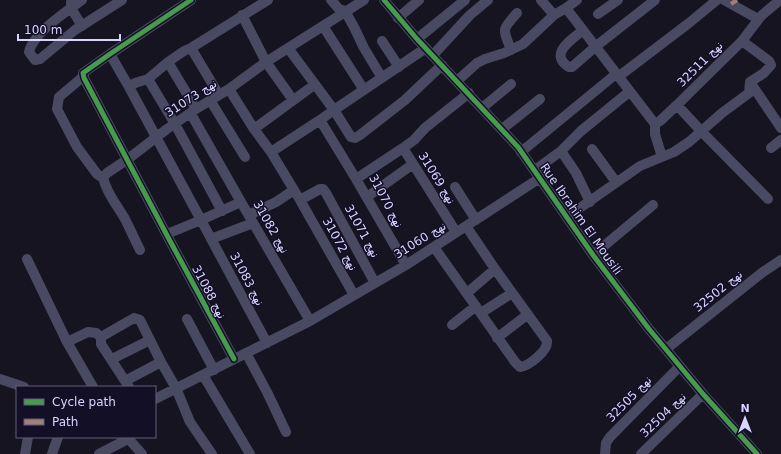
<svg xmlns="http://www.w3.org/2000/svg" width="781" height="454" font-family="'DejaVu Sans',Vazirmatn,sans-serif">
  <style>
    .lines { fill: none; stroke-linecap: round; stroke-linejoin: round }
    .minor { stroke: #4a4962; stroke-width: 10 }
    .quiet { stroke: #9e8076; stroke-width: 4; stroke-dasharray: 8 4; stroke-linecap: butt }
    .cycleway-casing { stroke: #130f26; stroke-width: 8 }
    .cycleway { stroke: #469c4c; stroke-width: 5 }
    .labels { text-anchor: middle; stroke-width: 3; stroke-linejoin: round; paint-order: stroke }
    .street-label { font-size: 12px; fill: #d9d4ff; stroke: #130f26 }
  </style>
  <rect width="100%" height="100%" fill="#161421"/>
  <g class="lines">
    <path class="minor" d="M 82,0 C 67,11 33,33 29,52 L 35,60 L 40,59 L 75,30 L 122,0
      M 191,0 L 110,54 L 83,73 L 84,78 L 170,241 L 234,359
      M 331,0 L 339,9 L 345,11 L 354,27 L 364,48 L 382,78
      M 384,0 L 417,39 L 518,147 L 593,255 L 649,329 L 703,394 L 757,454
      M 541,0 L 554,15
      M 724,0 L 758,19
      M 71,2 L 71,8 L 82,26
      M 566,8 L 655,124 L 655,134 L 662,157
      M 598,14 L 618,0
      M 242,15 L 266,62 L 293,100
      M 398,18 L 419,0
      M 323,26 L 364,90
      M 582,31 C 572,39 548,54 569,67 L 572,67 L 595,47 L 655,0
      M 417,39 L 465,0
      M 382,41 L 399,67
      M 742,41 L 769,61 L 771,65 L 764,73 L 750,82
      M 191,48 L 219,95
      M 288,48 L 334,110 L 320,120 L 356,179
      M 426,48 L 334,110 L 351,137 L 355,138 L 360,135 L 405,100 L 442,65
      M 511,50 C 503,28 501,31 517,13
      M 110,54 L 129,87
      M 433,55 L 470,15 L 488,0
      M 168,62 L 148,79 L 175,124 L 222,211
      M 84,76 L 59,97 L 57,109 L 77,147 L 97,174 L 103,178
      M 618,77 L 689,23 L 717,0
      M 148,79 L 135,83 L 129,87 L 201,220 L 167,234
      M 457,81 L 477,63 L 485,59 L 504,53 L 523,44 L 554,15 L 566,8 L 577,0
      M 750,82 L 781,128
      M 229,89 L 254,129 L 310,88 L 314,84
      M 210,100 L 245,157
      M 677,105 L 701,131 L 768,199
      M 482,108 L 511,84
      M 196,109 L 168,62 L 184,51 L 191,48 L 268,0
      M 191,114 L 241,202
      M 320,120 L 271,152 L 300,200 L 320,189 L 323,189 L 326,193 L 375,283
      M 655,124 L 660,121 L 677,105 L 742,41 L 761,16 L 780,0
      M 254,129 L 271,152
      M 502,129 L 540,99
      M 403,148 L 456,232
      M 771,148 L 781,140
      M 592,149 L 616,182
      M 561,151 L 576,173 L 590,202
      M 521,152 L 616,74
      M 535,170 L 561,151 L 581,131 L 629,92
      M 455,187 L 476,220
      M 367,197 L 413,164
      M 300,200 L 354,295
      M 249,215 L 276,202 L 294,190
      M 567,217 L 640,166 L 674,152 L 689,142 L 722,113 L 749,93 L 750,82
      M 211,239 L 253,223
      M 434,247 L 515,362 L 520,367 C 529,366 548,351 547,341 L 495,269 L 466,226
      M 140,250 C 135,240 130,229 125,219 C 117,205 107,194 103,178 L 107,173 L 128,159 L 167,129 L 196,109 L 229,89 L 266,62 L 364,0
      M 593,255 L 653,205
      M 27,259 L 67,342 L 93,387
      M 406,265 L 356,179 L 403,148 L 414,140 L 425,128 L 469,93
      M 467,293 L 495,269
      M 481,313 L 512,293
      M 187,319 L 214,370
      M 452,325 L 476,306
      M 101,337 L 134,318 L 140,320 L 161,362 L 176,388 L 190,422 L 212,454
      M 497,338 L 527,315
      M 67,342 L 88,332 L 96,333 L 101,337 L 101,344 L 129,387
      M 267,343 L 201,220 L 241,202 L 310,321
      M 666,349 L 763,272 L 781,260
      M 246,353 L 267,392 L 286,432
      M 112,359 L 150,340
      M 203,375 L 250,454
      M 0,379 L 24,387
      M 125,381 L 161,362
      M 155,399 L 310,321 L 406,265 L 540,178
      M 127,437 L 142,454
      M 25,454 L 28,437
      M 52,454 L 58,437
      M 99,454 L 128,439
      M 605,454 L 606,443 L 610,437 L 680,366
      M 641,454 L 703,394"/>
    <path class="quiet" d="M 731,4 L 737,0"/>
    <g class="cycleway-casing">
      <path id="cycleway" d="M 191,0 L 110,54 L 83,73 L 84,78 L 170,241 L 234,359
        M 384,0 L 417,39 L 518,147 L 593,255 L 649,329 L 703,394 L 757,454"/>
    </g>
    <use href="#cycleway" class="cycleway"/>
  </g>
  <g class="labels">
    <g class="street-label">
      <text transform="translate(700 64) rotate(-45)" y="4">نهج 32511</text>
      <text transform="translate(191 98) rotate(-33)" y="4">نهج 31073</text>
      <text transform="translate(437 178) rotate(58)" y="4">نهج 31069</text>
      <text transform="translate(386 201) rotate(62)" y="4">نهج 31070</text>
      <text transform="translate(581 219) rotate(55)" y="4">Rue Ibrahim El Mousili</text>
      <text transform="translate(271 227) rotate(60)" y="4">نهج 31082</text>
      <text transform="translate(362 231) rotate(61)" y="4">نهج 31071</text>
      <text transform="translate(420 240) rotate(-32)" y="4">نهج 31060</text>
      <text transform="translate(340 244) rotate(61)" y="4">نهج 31072</text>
      <text transform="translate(247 279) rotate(62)" y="4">نهج 31083</text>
      <text transform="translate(718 291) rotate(-39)" y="4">نهج 32502</text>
      <text transform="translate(209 292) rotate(62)" y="4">نهج 31088</text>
      <text transform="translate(629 399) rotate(-46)" y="4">نهج 32505</text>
      <text transform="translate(663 415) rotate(-44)" y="4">نهج 32504</text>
    </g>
  </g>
  <rect x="16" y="386" width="140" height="52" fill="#130f26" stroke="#625e7d"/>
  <rect x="24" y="399" width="20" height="6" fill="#469c4c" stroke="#625e7d"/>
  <text x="52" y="406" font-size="12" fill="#d9d4ff">Cycle path</text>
  <rect x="24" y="419" width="20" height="6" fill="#9e8076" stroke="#625e7d"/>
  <text x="52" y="426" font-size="12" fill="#d9d4ff">Path</text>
  <g transform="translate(745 418)" stroke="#130f26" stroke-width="3" paint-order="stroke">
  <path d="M0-3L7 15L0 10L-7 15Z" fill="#d9d4ff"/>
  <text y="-6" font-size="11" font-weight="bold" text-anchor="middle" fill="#d9d4ff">N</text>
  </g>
  <path d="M18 34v6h102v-6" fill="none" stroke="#d9d4ff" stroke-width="2"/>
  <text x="24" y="34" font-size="12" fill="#d9d4ff" stroke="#130f26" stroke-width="3" paint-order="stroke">100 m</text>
</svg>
